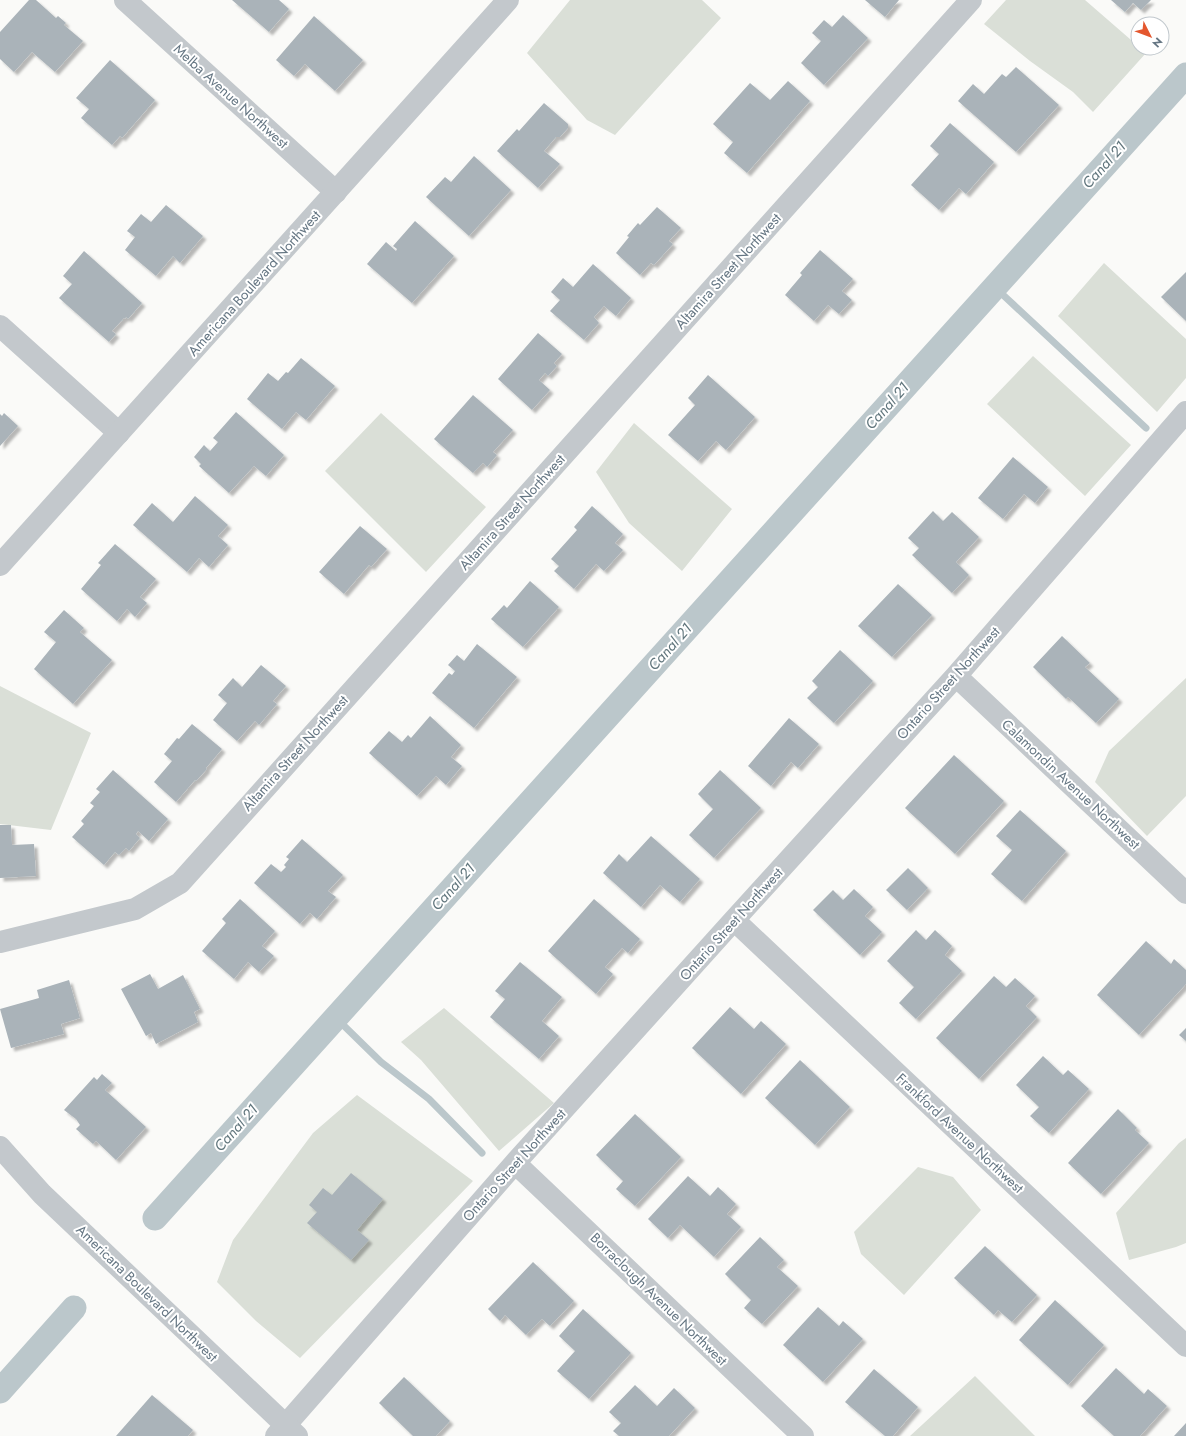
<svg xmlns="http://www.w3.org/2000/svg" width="1186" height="1436" font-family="Jost,sans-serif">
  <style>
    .green { fill: #dadfd7 }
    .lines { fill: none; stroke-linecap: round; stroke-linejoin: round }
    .stream { stroke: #bbc7cb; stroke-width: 7 }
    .canal { stroke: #bbc7cb; stroke-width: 25 }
    .building { fill: #aab3b9; filter: url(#shadow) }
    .minor { stroke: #c3c8cc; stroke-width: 22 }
    .tertiary { stroke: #c3c8cc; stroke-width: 22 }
    .labels { text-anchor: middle; stroke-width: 4; stroke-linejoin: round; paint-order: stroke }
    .street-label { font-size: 14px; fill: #657683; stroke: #fff }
    .water-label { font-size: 15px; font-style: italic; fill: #60757c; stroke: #fff }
  </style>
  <defs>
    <filter id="shadow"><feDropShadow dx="3.5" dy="3.5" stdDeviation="1" flood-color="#0004"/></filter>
  </defs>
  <rect width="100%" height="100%" fill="#fafaf8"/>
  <path class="green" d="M 570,0 L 702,0 L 721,18 L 615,135 L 587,120 L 527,53 Z
    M 1006,0 L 1085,0 L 1138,46 L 1138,48 L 1140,48 L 1146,53 L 1093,112 L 1073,92 L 1030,61 L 984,24 Z
    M 1104,263 L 1186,339 L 1186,378 L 1157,412 L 1058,316 Z
    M 1033,356 L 1131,445 L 1085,496 L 987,404 Z
    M 381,413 L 486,507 L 426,572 L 325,471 Z
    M 634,423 L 732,509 L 682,571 L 629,523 L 596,472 Z
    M 1186,678 L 1186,796 L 1147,836 L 1095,782 L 1109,751 Z
    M 0,686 L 91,733 L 51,830 L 0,824 Z
    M 444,1008 L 554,1103 L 499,1151 L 421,1060 L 401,1042 Z
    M 357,1095 L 473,1181 L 300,1358 L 256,1321 L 217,1282 L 233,1240 L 313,1133 Z
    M 1186,1138 L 1186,1243 L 1176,1247 L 1129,1260 L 1116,1213 L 1179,1143 Z
    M 918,1167 L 953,1177 L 981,1210 L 904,1295 L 861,1254 L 854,1232 Z
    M 975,1376 L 1035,1436 L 910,1436 Z"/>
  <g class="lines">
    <path class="stream" d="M 997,285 L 1002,294 L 1146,428
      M 336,1018 L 381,1062 L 429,1099 L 482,1153"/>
    <path class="canal" d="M 155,1218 L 1186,75
      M 0,1391 L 74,1308"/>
  </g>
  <path class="building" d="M 29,0 L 36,0 L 56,18 L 58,16 L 66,23 L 64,25 L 83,41 L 55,72 L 32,52 L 14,72 L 0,59 L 0,32 Z
    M 232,0 L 279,0 L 289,9 L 269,32 Z
    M 865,0 L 899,0 L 885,17 Z
    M 1111,0 L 1151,0 L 1141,10 L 1133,3 L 1125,12 Z
    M 843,15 L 868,38 L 824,85 L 801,63 L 821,41 L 812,33 L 824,20 L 832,27 Z
    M 314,16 L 363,60 L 335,91 L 305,64 L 294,76 L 276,60 Z
    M 110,60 L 155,100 L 122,138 L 120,136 L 112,145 L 81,118 L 89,109 L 76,98 Z
    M 1016,67 L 1059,105 L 1016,152 L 958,101 L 973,84 L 984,94 L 1002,74 L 1006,77 Z
    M 788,81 L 810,101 L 747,173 L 724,153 L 733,142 L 713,124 L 750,83 L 770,100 Z
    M 544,103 L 568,124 L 568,128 L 560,137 L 556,137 L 544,151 L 560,164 L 538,188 L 497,151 L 517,129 L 519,131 Z
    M 950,123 L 994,162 L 966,194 L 959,188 L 939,210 L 911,185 L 939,154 L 930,146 Z
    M 474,156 L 511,190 L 469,236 L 426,197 L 445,177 L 451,182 Z
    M 166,205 L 203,236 L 180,263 L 173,256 L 156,276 L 125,250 L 135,237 L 127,231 L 141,214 L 151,222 Z
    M 657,207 L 681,228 L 669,241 L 673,244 L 654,265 L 651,263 L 640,275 L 616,253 L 629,237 L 627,236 L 638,223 L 640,225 Z
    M 415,221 L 454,256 L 412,303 L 367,264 L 386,242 L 396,251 L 397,249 L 393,246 Z
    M 820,250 L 853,279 L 842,291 L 852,300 L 839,314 L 828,305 L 814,321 L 785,295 L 802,275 L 800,273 Z
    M 84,251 L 142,303 L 128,319 L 126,317 L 125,319 L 124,318 L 112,331 L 116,334 L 109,342 L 59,298 L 72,284 L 63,276 Z
    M 593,264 L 631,298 L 616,316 L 604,306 L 594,317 L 599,323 L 584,340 L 550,311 L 560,300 L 551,292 L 563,278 L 573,287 Z
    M 1186,272 L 1186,321 L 1161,297 Z
    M 538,333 L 562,354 L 554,363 L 557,366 L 548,376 L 545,373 L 539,380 L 550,390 L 532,410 L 498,379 Z
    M 301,358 L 335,386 L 306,420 L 296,412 L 282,429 L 247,399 L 268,373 L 278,381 L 286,372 L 288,373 Z
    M 708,375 L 755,417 L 726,450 L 716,441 L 698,461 L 668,435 L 695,405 L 688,398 Z
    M 473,395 L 513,430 L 493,452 L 497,455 L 487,467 L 483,463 L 473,473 L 434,439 Z
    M 236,412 L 284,455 L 266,476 L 254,466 L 229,493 L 199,466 L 201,464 L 194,457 L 204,445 L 210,451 L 218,442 L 213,438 Z
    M 4,413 L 18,426 L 0,446 L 0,414 L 2,416 Z
    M 1013,457 L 1048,487 L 1035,503 L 1024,494 L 1003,519 L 978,498 Z
    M 195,496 L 228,525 L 218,536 L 228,545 L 209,567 L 199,558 L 187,572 L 133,525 L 152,503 L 173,522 Z
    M 592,506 L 623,534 L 615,543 L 623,550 L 604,571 L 596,564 L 574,589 L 554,571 L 559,566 L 551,559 L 577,530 L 574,527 Z
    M 933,511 L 943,521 L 952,512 L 979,537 L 956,562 L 969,575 L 952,593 L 912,555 L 919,548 L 908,538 Z
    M 360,526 L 387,549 L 371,567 L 369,565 L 344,594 L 319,572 Z
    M 115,544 L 156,579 L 140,597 L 147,603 L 135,617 L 127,609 L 117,621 L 81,589 L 101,565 L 98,563 Z
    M 530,581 L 559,607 L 523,647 L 491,619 L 504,605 L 507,608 Z
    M 898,584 L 932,615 L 892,657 L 858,626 Z
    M 64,610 L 84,628 L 80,632 L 112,660 L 73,704 L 34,669 L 56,642 L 44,632 Z
    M 1062,636 L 1090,663 L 1085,667 L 1119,699 L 1096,723 L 1068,697 L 1066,699 L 1033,667 Z
    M 477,644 L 517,677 L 474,728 L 432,693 L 449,673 L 452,675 L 455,671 L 448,665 L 457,655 L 464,661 Z
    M 840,650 L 873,681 L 834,723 L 807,698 L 818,687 L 812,681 Z
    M 261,665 L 286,686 L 273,701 L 277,704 L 259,725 L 255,721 L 237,741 L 213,720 L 227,703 L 218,695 L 233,678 L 242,687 Z
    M 430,716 L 461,745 L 451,757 L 462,766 L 446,785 L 436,776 L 417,796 L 369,753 L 389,731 L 402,742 L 408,735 L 411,738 Z
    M 789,718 L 819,744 L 798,768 L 791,762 L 771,786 L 748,766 Z
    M 192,724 L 222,749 L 206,768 L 207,769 L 196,781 L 195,780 L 176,802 L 154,782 L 172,761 L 164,754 L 177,738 L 179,739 Z
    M 954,755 L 1004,801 L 955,854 L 905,808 Z
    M 113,770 L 168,819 L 149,841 L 138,831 L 136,834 L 140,838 L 129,851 L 126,848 L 119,855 L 115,852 L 104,865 L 72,837 L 84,824 L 81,821 L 94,806 L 90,803 L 100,792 L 96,789 Z
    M 720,770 L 761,808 L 714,858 L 689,835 L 713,809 L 698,794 Z
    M 1020,810 L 1066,851 L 1022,901 L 991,874 L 1012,850 L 996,836 Z
    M 0,825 L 11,825 L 12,845 L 34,844 L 36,876 L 0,878 Z
    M 651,836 L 700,879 L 680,902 L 660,885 L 641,907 L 603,873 L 619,854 L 627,862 Z
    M 302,839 L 343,875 L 328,891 L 336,897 L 317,919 L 310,913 L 300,924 L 254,883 L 271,864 L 281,872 L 286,867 L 284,865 L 289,859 L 286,857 Z
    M 908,868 L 928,888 L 907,910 L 886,890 Z
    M 854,889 L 873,907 L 865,916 L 882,932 L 860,955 L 813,910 L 833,890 L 843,900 Z
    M 240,899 L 275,931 L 262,946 L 274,956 L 259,972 L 248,962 L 234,979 L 202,951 L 226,923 L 222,919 Z
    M 594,899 L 640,939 L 628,953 L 622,948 L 605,967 L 613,974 L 596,994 L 548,951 Z
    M 916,930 L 926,940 L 935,930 L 952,946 L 945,955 L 962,971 L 916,1019 L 899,1003 L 914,987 L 887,961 Z
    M 1146,941 L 1171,964 L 1174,959 L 1186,970 L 1186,984 L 1139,1035 L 1097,995 Z
    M 520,962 L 562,997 L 542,1021 L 559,1036 L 539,1059 L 490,1017 L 505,999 L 495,991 Z
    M 150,974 L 158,989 L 183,975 L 200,1009 L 194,1012 L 198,1022 L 156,1044 L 151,1033 L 146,1036 L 121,989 Z
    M 994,976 L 1006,987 L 1015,978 L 1035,996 L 1026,1006 L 1037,1017 L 979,1079 L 936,1038 Z
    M 69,980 L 80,1018 L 61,1024 L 64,1034 L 11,1048 L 0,1009 L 39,998 L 37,990 Z
    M 730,1007 L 754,1029 L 761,1021 L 786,1044 L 741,1094 L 692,1048 Z
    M 1186,1028 L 1186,1041 L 1179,1035 Z
    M 1043,1056 L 1063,1075 L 1068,1070 L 1089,1089 L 1049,1133 L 1030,1116 L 1039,1107 L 1016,1085 Z
    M 800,1060 L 850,1107 L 815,1145 L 765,1098 Z
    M 102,1074 L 112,1083 L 105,1090 L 146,1127 L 116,1160 L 96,1141 L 93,1144 L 76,1129 L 80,1125 L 76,1119 L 64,1110 L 94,1077 L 97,1080 Z
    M 1118,1109 L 1137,1128 L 1135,1130 L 1149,1143 L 1101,1194 L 1068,1163 Z
    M 635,1114 L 681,1157 L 635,1206 L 616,1189 L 623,1181 L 596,1155 Z
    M 351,1173 L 383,1199 L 357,1230 L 369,1240 L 351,1260 L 307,1223 L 317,1212 L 309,1205 L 323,1188 L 332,1195 Z
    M 688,1176 L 710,1196 L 718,1187 L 736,1204 L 727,1214 L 741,1227 L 714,1257 L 680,1225 L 668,1238 L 648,1219 Z
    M 760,1237 L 784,1260 L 777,1267 L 798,1286 L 762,1324 L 744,1308 L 751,1300 L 725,1274 Z
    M 985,1246 L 1037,1295 L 1012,1322 L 998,1310 L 994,1315 L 954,1278 Z
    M 533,1262 L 574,1301 L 550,1326 L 542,1319 L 526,1335 L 505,1315 L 500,1321 L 488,1309 Z
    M 1055,1300 L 1104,1345 L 1068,1385 L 1019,1340 Z
    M 818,1307 L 839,1326 L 843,1321 L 863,1339 L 823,1382 L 783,1345 Z
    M 583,1309 L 631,1353 L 589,1399 L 557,1371 L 575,1351 L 559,1336 Z
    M 1116,1368 L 1144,1394 L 1148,1389 L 1167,1406 L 1140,1436 L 1114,1436 L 1081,1406 Z
    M 874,1369 L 918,1407 L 893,1436 L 885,1436 L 845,1402 Z
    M 404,1377 L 450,1421 L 436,1436 L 413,1436 L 379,1403 Z
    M 635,1385 L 657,1406 L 674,1388 L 695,1408 L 669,1436 L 619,1436 L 613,1431 L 621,1423 L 609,1412 Z
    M 152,1395 L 193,1430 L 188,1436 L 116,1436 Z
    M 1186,1423 L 1186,1436 L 1174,1436 Z"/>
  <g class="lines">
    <path class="minor" d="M 125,0 L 336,192
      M 0,326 L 119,433
      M 956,676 L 1186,893
      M 734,920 L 1186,1346
      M 0,942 L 135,909 L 180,883 L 971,0
      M 515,1163 L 803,1436
      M 276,1436 L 515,1163 L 734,920 L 956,676 L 1186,412"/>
    <path class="tertiary" d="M 0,565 L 508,0
      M 0,1147 L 42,1194 L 297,1436"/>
  </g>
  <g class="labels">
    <g class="street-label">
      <text transform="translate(231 96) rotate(42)" y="5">Melba Avenue Northwest</text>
      <text transform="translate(728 271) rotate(-48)" y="5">Altamira Street Northwest</text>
      <text transform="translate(254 283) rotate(-48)" y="5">Americana Boulevard Northwest</text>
      <text transform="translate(512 512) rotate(-48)" y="5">Altamira Street Northwest</text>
      <text transform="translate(948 683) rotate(-48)" y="5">Ontario Street Northwest</text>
      <text transform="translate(295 753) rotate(-48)" y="5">Altamira Street Northwest</text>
      <text transform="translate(1071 784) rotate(43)" y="5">Calamondin Avenue Northwest</text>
      <text transform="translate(731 924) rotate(-48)" y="5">Ontario Street Northwest</text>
      <text transform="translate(960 1133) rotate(43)" y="5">Frankford Avenue Northwest</text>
      <text transform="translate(514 1165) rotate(-48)" y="5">Ontario Street Northwest</text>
      <text transform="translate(147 1293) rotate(44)" y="5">Americana Boulevard Northwest</text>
      <text transform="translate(659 1299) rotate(44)" y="5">Borraclough Avenue Northwest</text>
    </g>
    <g class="water-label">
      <text transform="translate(1104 165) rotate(-48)" y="5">Canal 21</text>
      <text transform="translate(887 406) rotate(-48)" y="5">Canal 21</text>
      <text transform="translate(670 647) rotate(-48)" y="5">Canal 21</text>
      <text transform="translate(453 887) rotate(-48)" y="5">Canal 21</text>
      <text transform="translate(236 1128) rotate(-48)" y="5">Canal 21</text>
    </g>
  </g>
  <g transform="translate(1150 36) rotate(132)"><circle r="19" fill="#ffffff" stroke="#c1c8cd"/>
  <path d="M0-3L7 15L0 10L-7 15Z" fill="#e4572e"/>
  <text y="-6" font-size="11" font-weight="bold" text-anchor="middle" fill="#657683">N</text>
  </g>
</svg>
